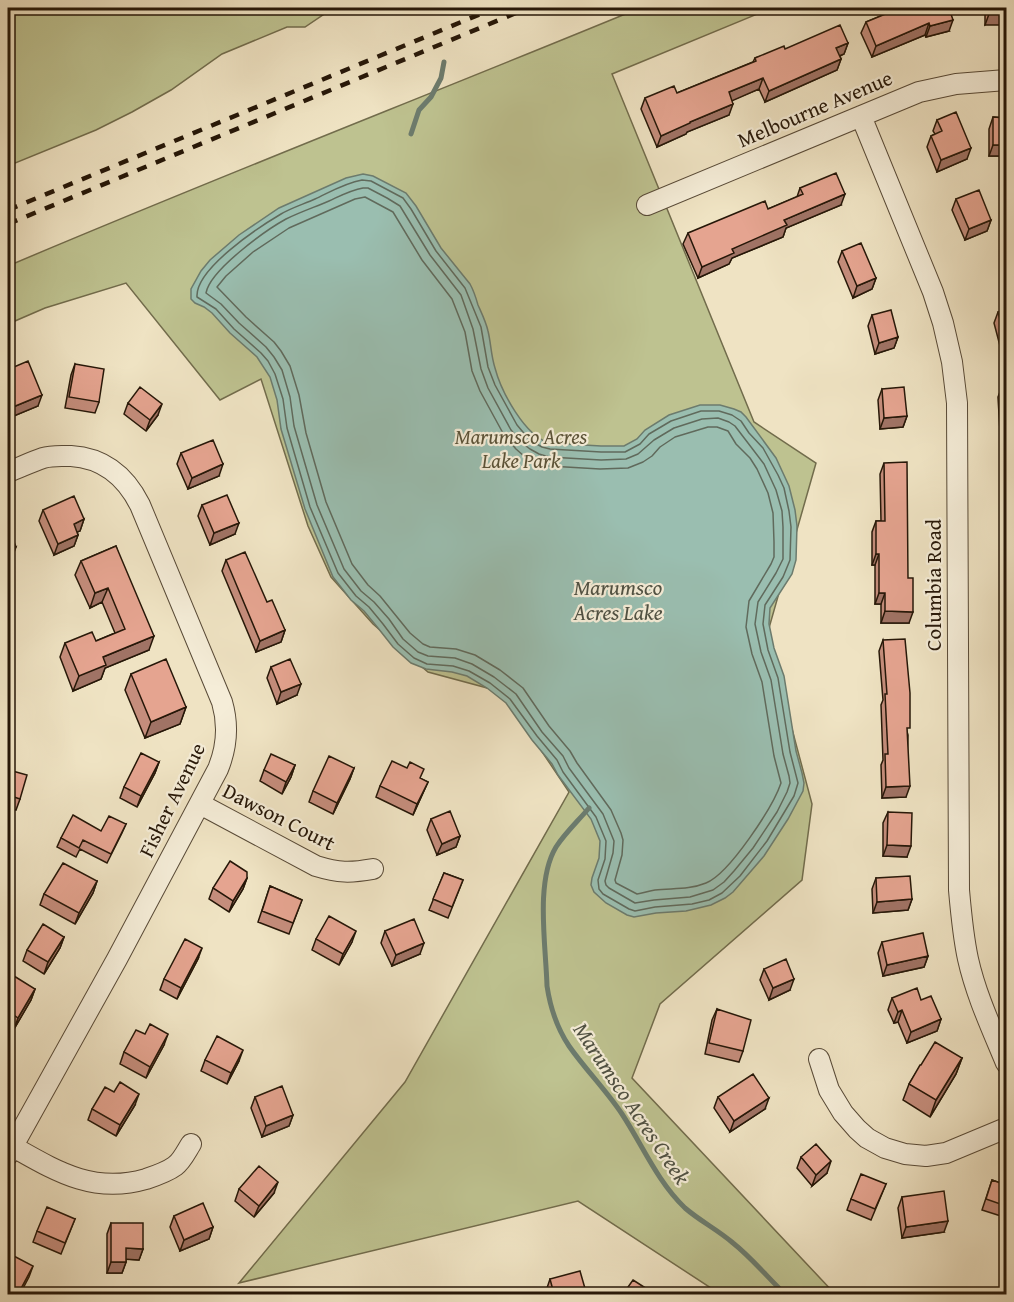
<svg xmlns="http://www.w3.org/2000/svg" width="1014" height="1302" font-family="'Gentium Book Plus',serif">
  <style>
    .green { fill: #bec290; stroke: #726c4c; stroke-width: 1.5 }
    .water { fill: #9abeb0; stroke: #6c7b6d; stroke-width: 1.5 }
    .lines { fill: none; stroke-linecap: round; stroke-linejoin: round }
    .shore { stroke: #606a5c; stroke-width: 1.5 }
    .stream { stroke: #6c7b6d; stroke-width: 5 }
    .minor-casing { stroke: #584a37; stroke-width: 22 }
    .minor { stroke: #f5edd8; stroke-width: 20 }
    .rail { stroke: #261708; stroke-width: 4.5; stroke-dasharray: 10 10; stroke-linecap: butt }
    .wall { fill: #c58d7c; stroke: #261708; stroke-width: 1.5 }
    .shaded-wall { fill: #a07365; stroke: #261708; stroke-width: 1.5 }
    .building { fill: #e5a490; stroke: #261708; stroke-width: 1.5 }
    .labels { text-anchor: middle; stroke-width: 4.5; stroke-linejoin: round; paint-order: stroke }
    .street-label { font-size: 21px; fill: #261708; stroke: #f5edd8 }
    .park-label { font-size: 21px; font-style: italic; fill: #5b5338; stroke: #f5edd8 }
    .water-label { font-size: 22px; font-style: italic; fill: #4f5143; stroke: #f5edd8 }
  </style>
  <rect width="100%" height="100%" fill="#efe3c3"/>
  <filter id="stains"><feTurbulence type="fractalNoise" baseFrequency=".00333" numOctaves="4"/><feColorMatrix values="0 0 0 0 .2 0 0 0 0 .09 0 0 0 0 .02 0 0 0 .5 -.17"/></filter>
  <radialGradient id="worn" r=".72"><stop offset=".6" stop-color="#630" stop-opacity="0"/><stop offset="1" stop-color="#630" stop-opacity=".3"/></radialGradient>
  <path class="green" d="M 8,8 L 341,8 L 326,13 L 305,27 L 287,27 L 222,54 L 171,90 L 132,112 L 96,130 L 8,166 Z
    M 640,8 L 772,8 L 612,74 L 754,422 L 816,463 L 767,635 L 812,804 L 802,880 L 660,1004 L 632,1078 L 835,1294 L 720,1294 L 578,1201 L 239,1283 L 405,1082 L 569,792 L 502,692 L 428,672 L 373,624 L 331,577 L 308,526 L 261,379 L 220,400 L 126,283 L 45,308 L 8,324 L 8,266 C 217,177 429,95 640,8 Z"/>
  <path class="water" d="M 363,174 L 373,176 L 406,193 L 416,206 L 441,248 L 470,284 C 474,291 476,298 478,305 C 482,314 486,322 488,331 C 491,343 491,356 495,368 C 501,391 525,437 550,443 L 601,446 L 624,446 L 637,439 L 645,430 L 669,415 L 700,405 L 720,405 L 734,409 L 741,412 L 746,417 L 776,458 L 789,486 L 795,510 L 797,526 L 796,560 L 792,574 L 770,608 L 769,624 L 774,648 L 784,676 L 796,751 L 802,773 L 804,783 L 803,791 L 788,819 L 764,856 L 733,892 L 725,898 L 711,905 L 686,911 L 656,913 L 634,917 L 627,915 L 606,903 L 594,892 L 591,885 L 592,878 L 599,858 L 600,841 L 591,819 L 558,775 L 552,764 L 532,740 L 506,703 L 487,688 L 467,676 L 452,672 L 426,669 L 411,663 L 393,647 L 378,628 L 364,611 L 351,600 L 333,577 L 305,509 L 281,429 L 277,400 L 270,377 L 257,357 L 230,333 L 212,313 L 204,307 L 195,303 L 191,299 L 191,289 L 201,271 L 210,260 L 239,235 L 279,208 L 346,178 Z"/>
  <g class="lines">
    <path class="shore" d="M 362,180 L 371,181 L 403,198 L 411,209 L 436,251 L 465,288 L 481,327 L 488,367 L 495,385 L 517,425 L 528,438 L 535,443 L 542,447 L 550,449 L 601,452 L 625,452 L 640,444 L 649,434 L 671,421 L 701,411 L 719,411 L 732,415 L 741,421 L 749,433 L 763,448 L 778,475 L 784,488 L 789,511 L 791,527 L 790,560 L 783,577 L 765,605 L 763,624 L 768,650 L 778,678 L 790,752 L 798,783 L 794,796 L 767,841 L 740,876 L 722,893 L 709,900 L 692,904 L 655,907 L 635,911 L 629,909 L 603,894 L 599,889 L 598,880 L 605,859 L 606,841 L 596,817 L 563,772 L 557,760 L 537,736 L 510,699 L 490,683 L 469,671 L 453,666 L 427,664 L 414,658 L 398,644 L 383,624 L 369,607 L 356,596 L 338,573 L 310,507 L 287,428 L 283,399 L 275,374 L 268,361 L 261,353 L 234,329 L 216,309 L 197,297 C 195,269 259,227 281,214 C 291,208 304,204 315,199 C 330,192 345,183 362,180 Z
      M 363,188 L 368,188 L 387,198 L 400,206 L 430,255 L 461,295 L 473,329 L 481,369 L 488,388 L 511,430 L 522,443 L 530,449 L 539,454 L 549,457 L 601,460 L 626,459 L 638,454 L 654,440 L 674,428 L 702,419 L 718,418 L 729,422 L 735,426 L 764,464 L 776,490 L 782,511 L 783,527 L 783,559 L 776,573 L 758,602 L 755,624 L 761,652 L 771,680 L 783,754 L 789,776 L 790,783 L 787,792 L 777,812 L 753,848 L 734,871 L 724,882 L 713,890 L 690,897 L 654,900 L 635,903 L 609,888 L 606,885 L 605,881 L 613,853 L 614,841 L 603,814 L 569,768 L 563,756 L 542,732 L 516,694 L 494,677 L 472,664 L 455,658 L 428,656 L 418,652 L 403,639 L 389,619 L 374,602 L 361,591 L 344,569 L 317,505 L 294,426 L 290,397 L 282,370 L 274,357 L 266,347 L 239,323 L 221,304 L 206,293 C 210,270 266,230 286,219 C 300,212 315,207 329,201 C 340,196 351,190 363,188 Z
      M 365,197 L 393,212 L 422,260 L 452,299 L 465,332 L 472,371 L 480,391 L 504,435 L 516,449 L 525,457 L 535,463 L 549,466 L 600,469 L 628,468 L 643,462 L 652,456 L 660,447 L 675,437 L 708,427 L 717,427 L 728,431 L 736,444 L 750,458 L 757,469 L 768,493 L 773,513 L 774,542 L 774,557 L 771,564 L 749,601 L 746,627 L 752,654 L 762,682 L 774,756 L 781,783 C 773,807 729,874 706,883 C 689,890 673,888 655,890 C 649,891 643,893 637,894 L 616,883 L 615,880 L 622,855 L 623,840 L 621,833 L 611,810 L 577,763 L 570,751 L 549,726 L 523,688 L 500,670 L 475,655 L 456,649 L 430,647 L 423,644 L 410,633 L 380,596 L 368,585 L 352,564 L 326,502 L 306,433 L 299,395 L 290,366 L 281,351 L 274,342 L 246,317 L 217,287 L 226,276 L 253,252 L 289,228 L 355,199 Z"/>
    <path class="stream" d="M 441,8 L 442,10
      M 411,134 L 419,110 L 431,97 L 441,78 L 444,62
      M 589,808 C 578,821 565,833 556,847 C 535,882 546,946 547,986 C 550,1006 557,1028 569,1046 C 585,1069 606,1090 622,1114 C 643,1146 657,1181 685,1208 C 700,1221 718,1230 733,1243 C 752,1258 768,1278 785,1294"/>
    <g class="minor-casing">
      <path id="minor" d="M 861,116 L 933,292 L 943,323 L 952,362 L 957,403 L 959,890 C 961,913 963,936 968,959 C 976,995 992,1029 1006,1063
        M 647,205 L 919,92 L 956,84 L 1006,80
        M 8,472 C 19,468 31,462 43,458 C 52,455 61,456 71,456 C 104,458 126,477 140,505 L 222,702 C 229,726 227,747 218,769 L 117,959 L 8,1155
        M 200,804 L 316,866 C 339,873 350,873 373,869
        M 819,1059 L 829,1090 L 843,1113 L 857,1129 L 867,1138 L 885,1148 L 905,1154 L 926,1156 L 946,1153 L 1006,1128
        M 8,1144 C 53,1169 91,1195 146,1179 C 155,1176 167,1172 175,1166 C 182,1161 187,1150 191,1144"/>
    </g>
    <use href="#minor" class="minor"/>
    <path class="rail" d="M 8,210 L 495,8
      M 8,224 L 528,8"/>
  </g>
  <path class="wall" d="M 900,8 L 949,31 L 926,37 L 925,35 L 872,57 L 861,33 L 866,22 Z
    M 985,8 L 1006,8 L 985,25 Z
    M 848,43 L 844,54 L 840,56 L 841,59 L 837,70 L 765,102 L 759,89 L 732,100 L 729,115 L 687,132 L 686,134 L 657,147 L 641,109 L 645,98 L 677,93 L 753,62 L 755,58 L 785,49 Z
    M 993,117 L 1006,118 L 1006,156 L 989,156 L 989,129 Z
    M 937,120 L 967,159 L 937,172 L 927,147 L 931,136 L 935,134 L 933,131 Z
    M 800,188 L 841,205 L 786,228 L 783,237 L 732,258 L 729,264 L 698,278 L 683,244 L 688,233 L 768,209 L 797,197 Z
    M 956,199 L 991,220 L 987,231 L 965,240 L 952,210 Z
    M 842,251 L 876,278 L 872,289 L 853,298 L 838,262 Z
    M 1004,287 L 1006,287 L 1006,345 L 1000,346 L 994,323 L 998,312 L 1003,310 L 1000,298 Z
    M 872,315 L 898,337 L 894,348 L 875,354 L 868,326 Z
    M 8,352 L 14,367 L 38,406 L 9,418 L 8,414 Z
    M 75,364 L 99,402 L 95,413 L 65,408 L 71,375 Z
    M 1004,381 L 1006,381 L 1006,430 L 1000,431 L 998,397 Z
    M 882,389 L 907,416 L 903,427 L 880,429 L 878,400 Z
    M 128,403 L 158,415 L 146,431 L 124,414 Z
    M 181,453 L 219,476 L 188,489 L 177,464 Z
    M 884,463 L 909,623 L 881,623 L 881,604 L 875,604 L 875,565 L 872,565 L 872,532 L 876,521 L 881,521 L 880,474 Z
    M 202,505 L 235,534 L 210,545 L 198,516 Z
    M 43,510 L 84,519 L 80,531 L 77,532 L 78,535 L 74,546 L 54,555 L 39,521 Z
    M 1006,539 L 1006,649 L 1004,618 Z
    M 116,546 L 149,650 L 105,668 L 101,679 L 73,691 L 60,657 L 65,643 L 96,641 L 115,633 L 102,602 L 90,608 L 75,575 L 81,561 Z
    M 226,560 L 267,602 L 285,630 L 281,642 L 256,652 L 222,571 Z
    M 883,640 L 908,735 L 906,797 L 882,798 L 881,765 L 883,760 L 881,705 L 883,700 L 879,651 Z
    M 271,667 L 297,695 L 277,704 L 267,678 Z
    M 131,674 L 186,707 L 180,724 L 145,738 L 125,690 Z
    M 1006,702 L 1006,722 L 1005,705 Z
    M 1006,758 L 1006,820 L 1005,797 L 1004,797 Z
    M 159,762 L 155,773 L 137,807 L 120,798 L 124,787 Z
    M 295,765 L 291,777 L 282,794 L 260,781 L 264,770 Z
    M 354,768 L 350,779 L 333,814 L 309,802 L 313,791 Z
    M 8,773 L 20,799 L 16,810 L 8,808 Z
    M 421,779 L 428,782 L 413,815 L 376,797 L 380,786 Z
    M 888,812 L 907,857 L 883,856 L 883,823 Z
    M 431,819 L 460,836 L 456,847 L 437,855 L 427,830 Z
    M 126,824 L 122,833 L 107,863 L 80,849 L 76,857 L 57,847 L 61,838 L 101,831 Z
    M 444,873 L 463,880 L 448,918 L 429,910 Z
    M 247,878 L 243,889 L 229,912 L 209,899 L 213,888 Z
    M 876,878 L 912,899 L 908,910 L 873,913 L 872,889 Z
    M 97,881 L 93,893 L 75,924 L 40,905 L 44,894 Z
    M 270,886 L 302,900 L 289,934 L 258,922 Z
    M 385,931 L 420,954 L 392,966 L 381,943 Z
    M 64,937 L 60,948 L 44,974 L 23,961 L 27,950 Z
    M 316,939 L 352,942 L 339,965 L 312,950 Z
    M 882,942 L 928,956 L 924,967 L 883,976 L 878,953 Z
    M 198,959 L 177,999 L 160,990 L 164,979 Z
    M 764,969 L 790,990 L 769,1000 L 760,980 Z
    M 8,987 L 35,989 L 31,1000 L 14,1029 L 8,1025 Z
    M 892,998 L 921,1000 L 941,1019 L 937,1031 L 907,1043 L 898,1022 L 894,1023 L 888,1010 Z
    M 717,1009 L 743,1051 L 739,1062 L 705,1054 L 712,1020 Z
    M 164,1045 L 146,1078 L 120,1064 L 124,1052 Z
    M 962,1058 L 956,1074 L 930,1117 L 903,1100 L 909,1084 L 921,1065 Z
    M 205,1060 L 239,1061 L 227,1084 L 201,1071 Z
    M 255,1097 L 293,1115 L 289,1126 L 262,1137 L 251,1108 Z
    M 718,1097 L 765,1109 L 730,1132 L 714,1108 Z
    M 135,1105 L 116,1136 L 88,1120 L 92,1109 Z
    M 801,1157 L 827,1173 L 812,1186 L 797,1168 Z
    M 992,1180 L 1006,1185 L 1006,1210 L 1004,1217 L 982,1210 Z
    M 886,1184 L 871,1220 L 847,1210 L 851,1199 Z
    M 239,1189 L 274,1193 L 254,1217 L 235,1201 Z
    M 902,1197 L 944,1232 L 902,1238 L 898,1208 Z
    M 174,1216 L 213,1227 L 209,1239 L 180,1251 L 170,1227 Z
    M 75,1219 L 61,1254 L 33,1242 L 37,1231 Z
    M 111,1223 L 143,1249 L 139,1260 L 126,1259 L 126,1262 L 122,1273 L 107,1273 L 107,1234 Z
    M 1006,1250 L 1006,1277 L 1000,1262 L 1004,1251 Z
    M 550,1279 L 585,1294 L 547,1294 L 546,1291 Z"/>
  <path class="shaded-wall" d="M 989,14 L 1006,14 L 1006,25 L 985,25 Z
    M 953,20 L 949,31 L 926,37 L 930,26 Z
    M 929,23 L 925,35 L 872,57 L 876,46 Z
    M 848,43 L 844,54 L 832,59 L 836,48 Z
    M 841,59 L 837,70 L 765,102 L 769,91 Z
    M 763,78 L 759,89 L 725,104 L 729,92 Z
    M 733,104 L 729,115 L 687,132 L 686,134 L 657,147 L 661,136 L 690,122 Z
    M 993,145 L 1006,145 L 1006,156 L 989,156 Z
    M 971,148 L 967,159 L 937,172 L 941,160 Z
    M 845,194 L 841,205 L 786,228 L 783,237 L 732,258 L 729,264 L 698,278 L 702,267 L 732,249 L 784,220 Z
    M 991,220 L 987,231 L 965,240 L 969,229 Z
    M 876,278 L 872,289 L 853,298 L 857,286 Z
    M 1004,335 L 1006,335 L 1006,345 L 1000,346 Z
    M 898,337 L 894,348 L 875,354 L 879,343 Z
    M 42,395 L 38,406 L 9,418 L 13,407 Z
    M 162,404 L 158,415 L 146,431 L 150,420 Z
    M 1006,414 L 1006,430 L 1000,431 Z
    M 907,416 L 903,427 L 880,429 L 884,418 Z
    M 223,464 L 219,476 L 188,489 L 192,478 Z
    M 84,519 L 80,531 L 70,535 L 74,524 Z
    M 239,523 L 235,534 L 210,545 L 214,533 Z
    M 78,535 L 74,546 L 54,555 L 58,544 Z
    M 16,547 L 12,558 L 8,560 L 8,551 Z
    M 876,554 L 879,554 L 875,565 L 872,565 Z
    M 108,588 L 102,602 L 90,608 L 95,593 Z
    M 879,593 L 885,593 L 881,604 L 875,604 Z
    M 885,611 L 913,612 L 909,623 L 881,623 Z
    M 285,630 L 281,642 L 256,652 L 260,641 Z
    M 154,636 L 149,650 L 105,668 L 101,679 L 73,691 L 79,676 L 103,657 Z
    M 301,684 L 297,695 L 277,704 L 281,692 Z
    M 186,707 L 180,724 L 145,738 L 151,722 Z
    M 159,762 L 155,773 L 137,807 L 141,796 Z
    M 295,765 L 291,777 L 282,794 L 286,782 Z
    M 354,768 L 350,779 L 333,814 L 337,803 Z
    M 428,782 L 413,815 L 417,804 Z
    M 910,786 L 906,797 L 882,798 L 886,787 Z
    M 460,836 L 456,847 L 437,855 L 442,844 Z
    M 887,845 L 911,846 L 907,857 L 883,856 Z
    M 247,878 L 243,889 L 229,912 L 233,901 Z
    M 97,881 L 93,893 L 75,924 L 79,913 Z
    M 912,899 L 908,910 L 873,913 L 877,902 Z
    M 356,931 L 352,942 L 339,965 L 343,954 Z
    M 64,937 L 60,948 L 44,974 L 48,962 Z
    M 424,943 L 420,954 L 392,966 L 396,955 Z
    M 202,948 L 198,959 L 177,999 L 181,988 Z
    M 928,956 L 924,967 L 883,976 L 887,965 Z
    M 794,979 L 790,990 L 769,1000 L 773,988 Z
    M 35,989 L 31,1000 L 14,1029 L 18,1018 Z
    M 902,1010 L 898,1022 L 894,1023 L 898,1012 Z
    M 941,1019 L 937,1031 L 907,1043 L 911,1032 Z
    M 168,1034 L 164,1045 L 146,1078 L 150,1067 Z
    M 243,1050 L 239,1061 L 227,1084 L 231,1073 Z
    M 962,1058 L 956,1074 L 930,1117 L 936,1100 Z
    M 139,1094 L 135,1105 L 116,1136 L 120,1125 Z
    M 769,1098 L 765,1109 L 730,1132 L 734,1121 Z
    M 293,1115 L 289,1126 L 262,1137 L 266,1126 Z
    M 831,1161 L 827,1173 L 812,1186 L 816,1175 Z
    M 278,1182 L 274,1193 L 254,1217 L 259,1206 Z
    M 948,1221 L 944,1232 L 902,1238 L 906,1227 Z
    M 213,1227 L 209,1239 L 180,1251 L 184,1240 Z
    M 126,1248 L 143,1249 L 139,1260 L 122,1259 Z
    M 111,1262 L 126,1262 L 122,1273 L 107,1273 Z
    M 33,1266 L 29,1277 L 20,1294 L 18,1294 Z"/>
  <path class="building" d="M 900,8 L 949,8 L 953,20 L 930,26 L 929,23 L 876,46 L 866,22 Z
    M 989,8 L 1006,8 L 1006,14 L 989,14 Z
    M 840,25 L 848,43 L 836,48 L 841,59 L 769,91 L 763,78 L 729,92 L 733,104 L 690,122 L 690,123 L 661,136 L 645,98 L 674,86 L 677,93 L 756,61 L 755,58 L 784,46 L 785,49 Z
    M 956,112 L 971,148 L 941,160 L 931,136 L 942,131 L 937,120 Z
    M 993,117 L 1006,118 L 1006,145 L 993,145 Z
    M 836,173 L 845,194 L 784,220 L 787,225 L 732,249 L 734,253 L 702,267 L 688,233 L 765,201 L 768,209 L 803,194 L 800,188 Z
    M 979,190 L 991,220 L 969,229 L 956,199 Z
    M 861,243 L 876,278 L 857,286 L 842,251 Z
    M 1004,287 L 1006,287 L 1006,296 Z
    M 1006,309 L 1006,335 L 1004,335 L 998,312 Z
    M 891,310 L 898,337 L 879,343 L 872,315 Z
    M 8,352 L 14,367 L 28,361 L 42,395 L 13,407 L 8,393 Z
    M 75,364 L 104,369 L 99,402 L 69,397 Z
    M 1004,381 L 1006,381 L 1006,414 Z
    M 140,387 L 162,404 L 150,420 L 128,403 Z
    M 904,387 L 907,416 L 884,418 L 882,389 Z
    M 213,440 L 223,464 L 192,478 L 181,453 Z
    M 907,462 L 908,578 L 913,578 L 913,612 L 885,611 L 885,593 L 879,593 L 879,554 L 876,554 L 876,521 L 885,521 L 884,463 Z
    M 227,495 L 239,523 L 214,533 L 202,505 Z
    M 74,496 L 84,519 L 74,524 L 78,535 L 58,544 L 43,510 Z
    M 8,526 L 16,547 L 8,551 Z
    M 116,546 L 154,636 L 103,657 L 106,665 L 79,676 L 65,643 L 92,632 L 96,641 L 125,629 L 108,588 L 95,593 L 81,561 Z
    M 245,552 L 267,602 L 272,600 L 285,630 L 260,641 L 226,560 Z
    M 905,639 L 910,693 L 910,728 L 907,728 L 910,786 L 886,787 L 885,754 L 888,754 L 885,694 L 887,694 L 883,640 Z
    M 166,659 L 186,707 L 151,722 L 131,674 Z
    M 290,659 L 301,684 L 281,692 L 271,667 Z
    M 141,753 L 159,762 L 141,796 L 124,787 Z
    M 271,754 L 295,765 L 286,782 L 264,770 Z
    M 329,756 L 354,768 L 337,803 L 313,791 Z
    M 392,761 L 407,768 L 410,762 L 424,769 L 420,778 L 428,782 L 417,804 L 380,786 Z
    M 9,770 L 27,775 L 20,799 L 8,795 L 8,774 Z
    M 450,811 L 460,836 L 442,844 L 431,819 Z
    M 888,812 L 912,813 L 911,846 L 887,845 Z
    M 73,815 L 101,831 L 109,816 L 126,824 L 111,854 L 83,840 L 79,848 L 61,838 Z
    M 230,861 L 247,872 L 247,878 L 233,901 L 213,888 Z
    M 63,863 L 97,881 L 79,913 L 44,894 Z
    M 444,873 L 463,880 L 452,907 L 433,899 Z
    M 910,876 L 912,899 L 877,902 L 876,878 Z
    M 270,886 L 302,900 L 293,923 L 262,911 Z
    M 329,916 L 356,931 L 343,954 L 316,939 Z
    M 414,919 L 424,943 L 396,955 L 385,931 Z
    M 43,924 L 64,937 L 48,962 L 27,950 Z
    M 923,933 L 928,956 L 887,965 L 882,942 Z
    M 185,939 L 202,948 L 181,988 L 164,979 Z
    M 786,959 L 794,979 L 773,988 L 764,969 Z
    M 14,976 L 35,989 L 18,1018 L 11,1013 L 8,1018 L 8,987 Z
    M 917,988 L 921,1000 L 931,996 L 941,1019 L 911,1032 L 902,1010 L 898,1012 L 892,998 Z
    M 717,1009 L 751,1020 L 743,1051 L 709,1043 Z
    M 150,1024 L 168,1034 L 150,1067 L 124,1052 L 136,1030 L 145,1034 Z
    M 217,1036 L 243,1050 L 231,1073 L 205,1060 Z
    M 935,1042 L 962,1058 L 936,1100 L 909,1084 L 920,1065 L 921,1065 Z
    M 753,1074 L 769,1098 L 734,1121 L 718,1097 Z
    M 120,1082 L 139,1094 L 120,1125 L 92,1109 L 105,1087 L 114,1092 Z
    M 282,1086 L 293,1115 L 266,1126 L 255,1097 Z
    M 816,1144 L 831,1161 L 816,1175 L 801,1157 Z
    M 259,1166 L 278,1182 L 259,1206 L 239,1189 Z
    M 861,1174 L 886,1184 L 875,1209 L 851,1199 Z
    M 992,1180 L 1006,1185 L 1006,1206 L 986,1199 Z
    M 944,1191 L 948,1221 L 906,1227 L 902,1197 Z
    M 203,1203 L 213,1227 L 184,1240 L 174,1216 Z
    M 47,1207 L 75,1219 L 65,1243 L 37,1231 Z
    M 111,1223 L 143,1223 L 143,1249 L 126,1248 L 126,1262 L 111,1262 Z
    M 10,1254 L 33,1266 L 18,1294 L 8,1294 L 8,1259 Z
    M 580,1271 L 586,1292 L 576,1294 L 554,1294 L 550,1279 Z
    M 633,1280 L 655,1294 L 623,1294 Z"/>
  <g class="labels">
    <g class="street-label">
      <text transform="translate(815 109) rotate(-23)" y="7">Melbourne Avenue</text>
      <text transform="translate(934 585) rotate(-90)" y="7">Columbia Road</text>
      <text transform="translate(172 800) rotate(-64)" y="7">Fisher Avenue</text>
      <text transform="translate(279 817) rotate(27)" y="7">Dawson Court</text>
    </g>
    <g class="park-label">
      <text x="521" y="444">Marumsco Acres<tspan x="521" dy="24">Lake Park</tspan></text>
    </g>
    <g class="water-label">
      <text x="618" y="595">Marumsco<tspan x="618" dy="25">Acres Lake</tspan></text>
      <text transform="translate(632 1103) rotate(56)" y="8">Marumsco Acres Creek</text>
    </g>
  </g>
  <rect width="1014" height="1302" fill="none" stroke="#efe3c3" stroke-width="30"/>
  <rect x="9" y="9" width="996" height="1284" fill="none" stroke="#261708" stroke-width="3"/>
  <rect x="15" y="15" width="984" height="1272" fill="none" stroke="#261708" stroke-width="1.5"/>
  <rect width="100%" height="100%" filter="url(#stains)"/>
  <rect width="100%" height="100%" fill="url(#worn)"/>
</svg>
